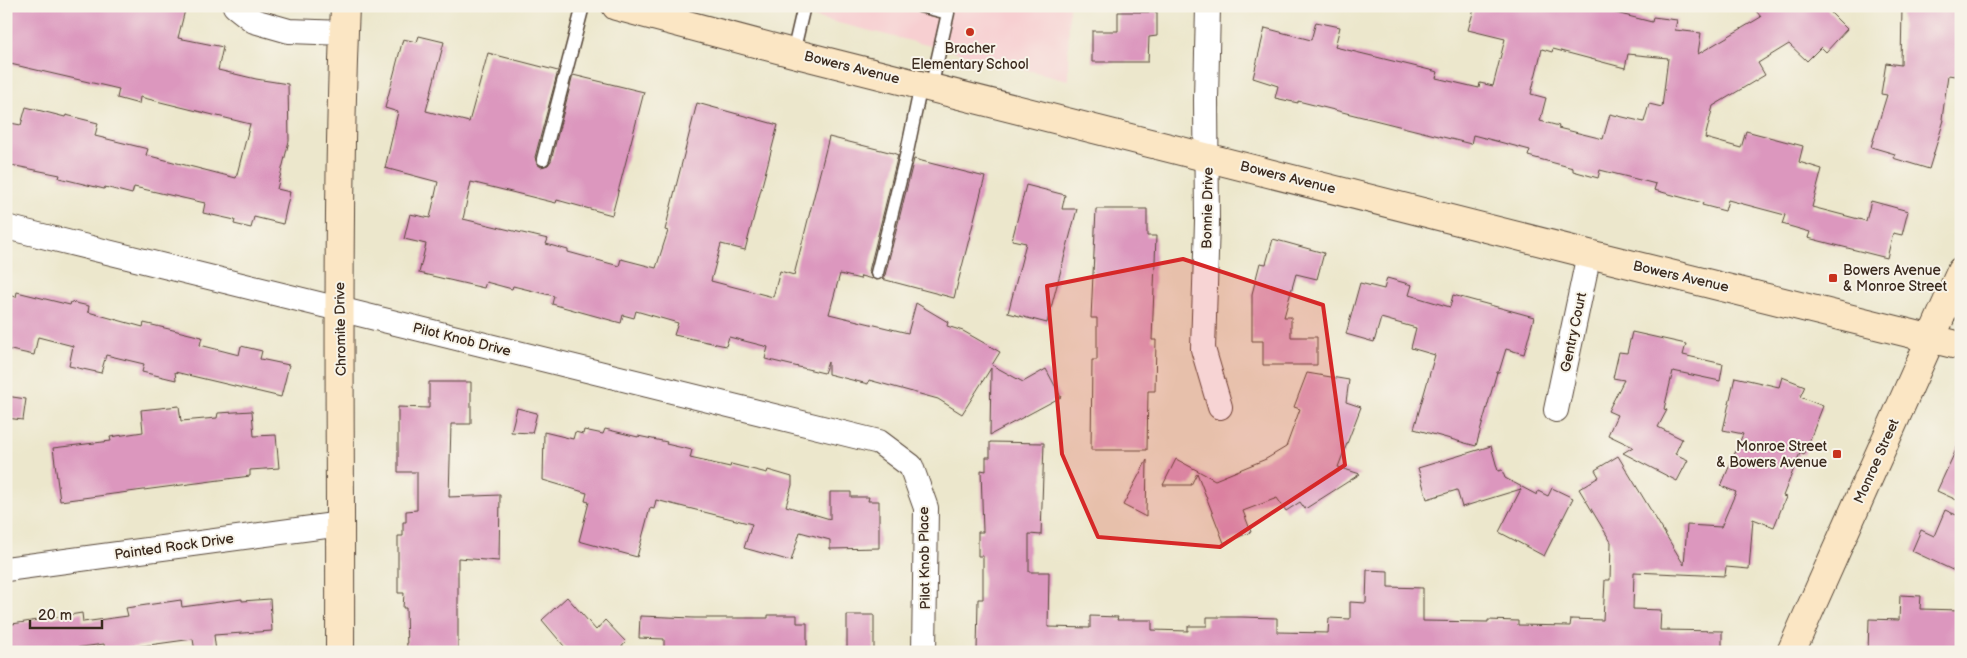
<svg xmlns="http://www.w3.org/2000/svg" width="1967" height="658" font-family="'Balsamiq Sans',sans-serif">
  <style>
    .built { fill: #f7cfd1 }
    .building { fill: #dc97be; fill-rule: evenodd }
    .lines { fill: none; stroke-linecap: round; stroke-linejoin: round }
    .lane-casing { stroke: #564638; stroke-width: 15 }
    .street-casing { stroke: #564638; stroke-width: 26 }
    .secondary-casing { stroke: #564638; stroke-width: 30 }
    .lane { stroke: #fff; stroke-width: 12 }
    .street { stroke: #fff; stroke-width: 24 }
    .secondary { stroke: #fbe6c4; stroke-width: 28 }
    .marked { fill: #d62828; fill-opacity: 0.2; stroke: #d62828; stroke-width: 4; stroke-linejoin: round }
    .poi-dot { fill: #c8321e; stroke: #f7f3e8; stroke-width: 2 }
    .labels { text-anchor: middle; stroke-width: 4; stroke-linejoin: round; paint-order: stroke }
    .poi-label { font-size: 14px; fill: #3b2a1e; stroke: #f7f3e8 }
    .street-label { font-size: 14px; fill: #3b2a1e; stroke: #f7f3e8 }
  </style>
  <rect width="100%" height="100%" fill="#f7f3e8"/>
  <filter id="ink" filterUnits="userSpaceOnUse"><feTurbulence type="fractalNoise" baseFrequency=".02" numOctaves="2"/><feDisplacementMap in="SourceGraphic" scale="10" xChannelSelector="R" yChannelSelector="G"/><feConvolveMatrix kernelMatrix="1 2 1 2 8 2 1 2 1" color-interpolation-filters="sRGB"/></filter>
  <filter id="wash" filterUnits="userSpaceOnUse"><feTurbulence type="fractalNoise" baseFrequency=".0096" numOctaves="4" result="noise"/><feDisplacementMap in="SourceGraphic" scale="20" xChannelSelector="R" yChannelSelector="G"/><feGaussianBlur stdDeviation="1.12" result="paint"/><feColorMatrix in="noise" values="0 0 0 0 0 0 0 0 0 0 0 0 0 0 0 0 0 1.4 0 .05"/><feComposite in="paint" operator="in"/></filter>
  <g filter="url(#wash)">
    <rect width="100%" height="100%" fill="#ece7cc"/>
    <path class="built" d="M 779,6 L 1069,6 L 1068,80 L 818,18 Z"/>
    <g id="blocks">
      <path class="building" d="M 6,6 L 186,6 L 178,38 L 223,47 L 218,70 L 256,79 L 288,84 L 289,141 L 277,189 L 290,192 L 283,224 L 254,217 L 251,228 L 234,224 L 235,220 L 203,213 L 205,203 L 134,187 L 132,194 L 105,187 L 104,189 L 59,178 L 60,175 L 6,164 L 6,141 L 10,123 L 21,125 L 26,107 L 65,117 L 66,115 L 98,123 L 95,136 L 148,149 L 146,155 L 236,178 L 250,124 L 140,97 L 139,104 L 117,98 L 119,89 L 6,63 Z
        M 1475,6 L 1614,6 L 1612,12 L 1652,22 L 1653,17 L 1677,20 L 1675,30 L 1701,33 L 1698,54 L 1761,17 L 1752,6 L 1824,6 L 1847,29 L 1826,52 L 1821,47 L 1807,61 L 1789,44 L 1758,63 L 1765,75 L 1713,106 L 1705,138 L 1741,148 L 1746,131 L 1803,146 L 1799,162 L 1822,169 L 1812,207 L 1866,221 L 1871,201 L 1908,211 L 1902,235 L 1893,233 L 1887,258 L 1808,238 L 1810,232 L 1782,224 L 1785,215 L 1728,200 L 1725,211 L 1702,205 L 1703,203 L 1654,190 L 1656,184 L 1600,170 L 1598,178 L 1573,171 L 1573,168 L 1528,156 L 1530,150 L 1473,135 L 1471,144 L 1298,101 L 1298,103 L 1275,98 L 1278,86 L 1253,78 L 1265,28 L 1311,40 L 1316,22 L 1340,27 L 1335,47 L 1438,72 L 1436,78 L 1479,88 L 1480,83 L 1493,86 L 1505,39 L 1468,30 ZM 1542,49 L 1552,52 L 1553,49 L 1625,68 L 1628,54 L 1668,58 L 1662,107 L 1649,104 L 1644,122 L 1610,114 L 1603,139 L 1558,128 L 1559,126 L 1540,121 L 1546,98 L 1531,94 Z
        M 1902,6 L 1960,6 L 1959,46 L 1955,76 L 1948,75 L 1942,119 L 1944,120 L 1929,169 L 1893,158 L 1895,154 L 1871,147 L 1887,95 L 1881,94 L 1886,63 L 1901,65 Z
        M 1118,12 L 1157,12 L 1157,36 L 1149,37 L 1148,62 L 1092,62 L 1092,31 L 1118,31 Z
        M 419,36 L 444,42 L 426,111 L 469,122 L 488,53 L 558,71 L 535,157 L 537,164 L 541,167 L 548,165 L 551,161 L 573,75 L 644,92 L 612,215 L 557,200 L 556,203 L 471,182 L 463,219 L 548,239 L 546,244 L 568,250 L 568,252 L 619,266 L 621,259 L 656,268 L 668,231 L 665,230 L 697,103 L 778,125 L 745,250 L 721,244 L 711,281 L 773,297 L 780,271 L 794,275 L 829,137 L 893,153 L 898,155 L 869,271 L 872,279 L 861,276 L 860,279 L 840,274 L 829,314 L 908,333 L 916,303 L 948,322 L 947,326 L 963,331 L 1000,352 L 992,365 L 1023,382 L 1046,369 L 1061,397 L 990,435 L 991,368 L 962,414 L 938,399 L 869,380 L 868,384 L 828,374 L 828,362 L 824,373 L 765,359 L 768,347 L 729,337 L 726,346 L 674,335 L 678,323 L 636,311 L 634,318 L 623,315 L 621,323 L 552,304 L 554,296 L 513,286 L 512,289 L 486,282 L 484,288 L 419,273 L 426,244 L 404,239 L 410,214 L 430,218 L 438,182 L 385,168 L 398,112 L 385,108 L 403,39 L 417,42 Z
        M 914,159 L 985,177 L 954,298 L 882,279 L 885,275 Z
        M 1026,185 L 1065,195 L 1062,209 L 1077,209 L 1047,323 L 1008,313 L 1026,243 L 1012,240 Z
        M 1096,209 L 1147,209 L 1147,236 L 1156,236 L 1152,340 L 1156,340 L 1155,391 L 1148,391 L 1147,450 L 1091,450 L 1092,360 L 1097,360 L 1097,318 L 1091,318 Z
        M 1273,239 L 1324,253 L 1317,279 L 1296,274 L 1284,317 L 1291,317 L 1291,337 L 1317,337 L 1317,365 L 1263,365 L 1263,341 L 1252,341 L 1252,294 L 1260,263 L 1266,264 Z
        M 1387,278 L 1412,285 L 1409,295 L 1450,307 L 1453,295 L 1534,317 L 1524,354 L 1506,349 L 1499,372 L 1497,372 L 1476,446 L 1414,429 L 1435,355 L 1411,348 L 1416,328 L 1381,318 L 1374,342 L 1346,334 L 1360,283 L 1384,289 Z
        M 17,292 L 70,305 L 71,302 L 89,306 L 88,312 L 143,327 L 144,323 L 202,337 L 200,345 L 239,355 L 241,346 L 262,351 L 260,359 L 289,365 L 281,397 L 175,372 L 176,380 L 142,372 L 144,364 L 106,355 L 101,373 L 69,366 L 73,346 L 38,337 L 34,355 L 6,349 L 6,294 L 16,297 Z
        M 1632,332 L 1686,344 L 1683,355 L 1723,364 L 1720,381 L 1673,371 L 1664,409 L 1667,410 L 1658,427 L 1682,439 L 1675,454 L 1688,460 L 1677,481 L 1623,453 L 1633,447 L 1608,435 L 1617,415 L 1608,411 L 1624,380 L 1613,378 L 1619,352 L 1627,353 Z
        M 1307,373 L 1349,380 L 1346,402 L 1361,407 L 1338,467 L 1360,474 L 1305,509 L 1300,502 L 1286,511 L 1277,498 L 1243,511 L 1251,532 L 1224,543 L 1197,473 L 1191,485 L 1163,485 L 1176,459 L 1215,480 L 1266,459 L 1286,447 L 1300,409 L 1294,407 Z
        M 1735,377 L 1779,387 L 1782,377 L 1805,386 L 1800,397 L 1823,406 L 1804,455 L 1800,453 L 1783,496 L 1786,497 L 1774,527 L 1753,519 L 1749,569 L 1726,567 L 1725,576 L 1634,572 L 1633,609 L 1661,610 L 1660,630 L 1722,631 L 1722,652 L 977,652 L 978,599 L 983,599 L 983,556 L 978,556 L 978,532 L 983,532 L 981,470 L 986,471 L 986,457 L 990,457 L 990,442 L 1044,443 L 1041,535 L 1029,534 L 1029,572 L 1049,572 L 1048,627 L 1090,628 L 1090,616 L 1118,617 L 1117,620 L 1152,620 L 1152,630 L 1188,631 L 1188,626 L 1207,626 L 1207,617 L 1241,617 L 1277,618 L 1277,632 L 1328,633 L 1329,618 L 1350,619 L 1350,602 L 1366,603 L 1367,570 L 1388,571 L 1388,587 L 1423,588 L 1423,621 L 1488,622 L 1488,620 L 1518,621 L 1518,625 L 1570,626 L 1571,619 L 1603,620 L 1605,580 L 1610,580 L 1611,542 L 1579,489 L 1599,477 L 1595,470 L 1618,456 L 1684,565 L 1687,525 L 1721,527 L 1736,492 L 1721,486 L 1743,434 L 1723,430 Z
        M 429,382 L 471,382 L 471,424 L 451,424 L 449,497 L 500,495 L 499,561 L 458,558 L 458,652 L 407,652 L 406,608 L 403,608 L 404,593 L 398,593 L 398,536 L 403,536 L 403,522 L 406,522 L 406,511 L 417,510 L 417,472 L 398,472 L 398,407 L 429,408 Z
        M 6,396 L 26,399 L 23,420 L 6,418 Z
        M 179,406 L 181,421 L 217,418 L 218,413 L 252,411 L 254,436 L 276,435 L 279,468 L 250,470 L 250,476 L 60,501 L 53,448 L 111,441 L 110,437 L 143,432 L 141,410 Z
        M 517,408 L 537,413 L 532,433 L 511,432 Z
        M 605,429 L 638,437 L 638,436 L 667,442 L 666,444 L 692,450 L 690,458 L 730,467 L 731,464 L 767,473 L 768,470 L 792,477 L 792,485 L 786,506 L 830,519 L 830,492 L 851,492 L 851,497 L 869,497 L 868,501 L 879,501 L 879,548 L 830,549 L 830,540 L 800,532 L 791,561 L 744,548 L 752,524 L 656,500 L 654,509 L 650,508 L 637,557 L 579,541 L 589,502 L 585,501 L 587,493 L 543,480 L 544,432 L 573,439 L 575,432 L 583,434 L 584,430 L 603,434 Z
        M 1961,439 L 1961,502 L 1937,491 Z
        M 1491,446 L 1498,471 L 1502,470 L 1505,478 L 1537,495 L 1538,491 L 1548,496 L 1552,488 L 1573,498 L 1544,556 L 1499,532 L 1521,489 L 1462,507 L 1457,490 L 1427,499 L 1418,468 Z
        M 1147,460 L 1146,517 L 1123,505 Z
        M 1945,510 L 1961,517 L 1961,574 L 1912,551 L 1921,530 L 1934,536 Z
        M 1900,595 L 1921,596 L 1920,609 L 1961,610 L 1961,652 L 1868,652 L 1869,619 L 1899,620 Z
        M 567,597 L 596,630 L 605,620 L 626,642 L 617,652 L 569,652 L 542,620 Z
        M 242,599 L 242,601 L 270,599 L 272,631 L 214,635 L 216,652 L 195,652 L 193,639 L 105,651 L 104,644 L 60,650 L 60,652 L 6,652 L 6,625 L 82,613 L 83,622 L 128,616 L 126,608 L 181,600 L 182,607 Z
        M 768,615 L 797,615 L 797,623 L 807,623 L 807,652 L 664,652 L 664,639 L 639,638 L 640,616 L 694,618 L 768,618 Z
        M 847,615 L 874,615 L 874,652 L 847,652 Z"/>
    </g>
  </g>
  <g filter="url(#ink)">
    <use href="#blocks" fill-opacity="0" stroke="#564638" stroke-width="1"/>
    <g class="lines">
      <g class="lane-casing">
        <path id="lane" d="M 920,6 L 948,13 L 931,88
          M 793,53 L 804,6
          M 543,159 L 583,6
          M 877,273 L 907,152 L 921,85"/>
      </g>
      <g class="street-casing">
        <path id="street" d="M 235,6 L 254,21 L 289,31 L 344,33
          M 1208,6 L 1206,100 L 1207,222 L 1203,349 L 1220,407
          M 6,227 L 879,442 L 911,466 L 926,508 L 924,652
          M 1556,410 L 1589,254
          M 6,569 L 341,524"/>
      </g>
      <g class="secondary-casing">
        <path id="secondary" d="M 616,6 L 793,53 L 1589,254 L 1961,346
          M 340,652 C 341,437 336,221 345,6
          M 1791,652 L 1961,271"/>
      </g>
      <use href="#lane" class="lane"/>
      <use href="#street" class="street"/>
      <use href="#secondary" class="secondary"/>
    </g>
  </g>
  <path class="marked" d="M 1183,259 L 1323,305 L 1345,465 L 1220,547 L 1098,537 L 1062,454 L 1047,286 Z"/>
  <g class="poi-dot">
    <circle cx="970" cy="32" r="5"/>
    <rect x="1828" y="273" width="10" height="10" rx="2.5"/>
    <rect x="1832" y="449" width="10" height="10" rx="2.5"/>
  </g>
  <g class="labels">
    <g class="poi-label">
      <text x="970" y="53">Bracher<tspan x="970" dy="16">Elementary School</tspan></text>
      <text x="1843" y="275" text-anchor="start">Bowers Avenue<tspan x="1843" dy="16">&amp; Monroe Street</tspan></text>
      <text x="1827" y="451" text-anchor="end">Monroe Street<tspan x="1827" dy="16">&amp; Bowers Avenue</tspan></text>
    </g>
    <g class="street-label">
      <text transform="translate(852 67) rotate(14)" y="5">Bowers Avenue</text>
      <text transform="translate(1288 177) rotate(14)" y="5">Bowers Avenue</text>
      <text transform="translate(1207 208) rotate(-89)" y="5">Bonnie Drive</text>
      <text transform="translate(1681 276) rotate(13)" y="5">Bowers Avenue</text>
      <text transform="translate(340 329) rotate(-91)" y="5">Chromite Drive</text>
      <text transform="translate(1573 332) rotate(-78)" y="5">Gentry Court</text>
      <text transform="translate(462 339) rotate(14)" y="5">Pilot Knob Drive</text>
      <text transform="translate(1876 461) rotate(-66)" y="5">Monroe Street</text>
      <text transform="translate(174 546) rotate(-8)" y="5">Painted Rock Drive</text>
      <text transform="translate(924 558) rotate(-91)" y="5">Pilot Knob Place</text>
    </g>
  </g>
  <rect width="1967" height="658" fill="none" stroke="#f7f3e8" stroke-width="25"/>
  <path d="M30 620v8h72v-8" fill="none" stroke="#3b2a1e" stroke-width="2.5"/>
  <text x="38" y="620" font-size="15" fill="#3b2a1e" stroke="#f7f3e8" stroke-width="4" paint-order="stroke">20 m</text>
</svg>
